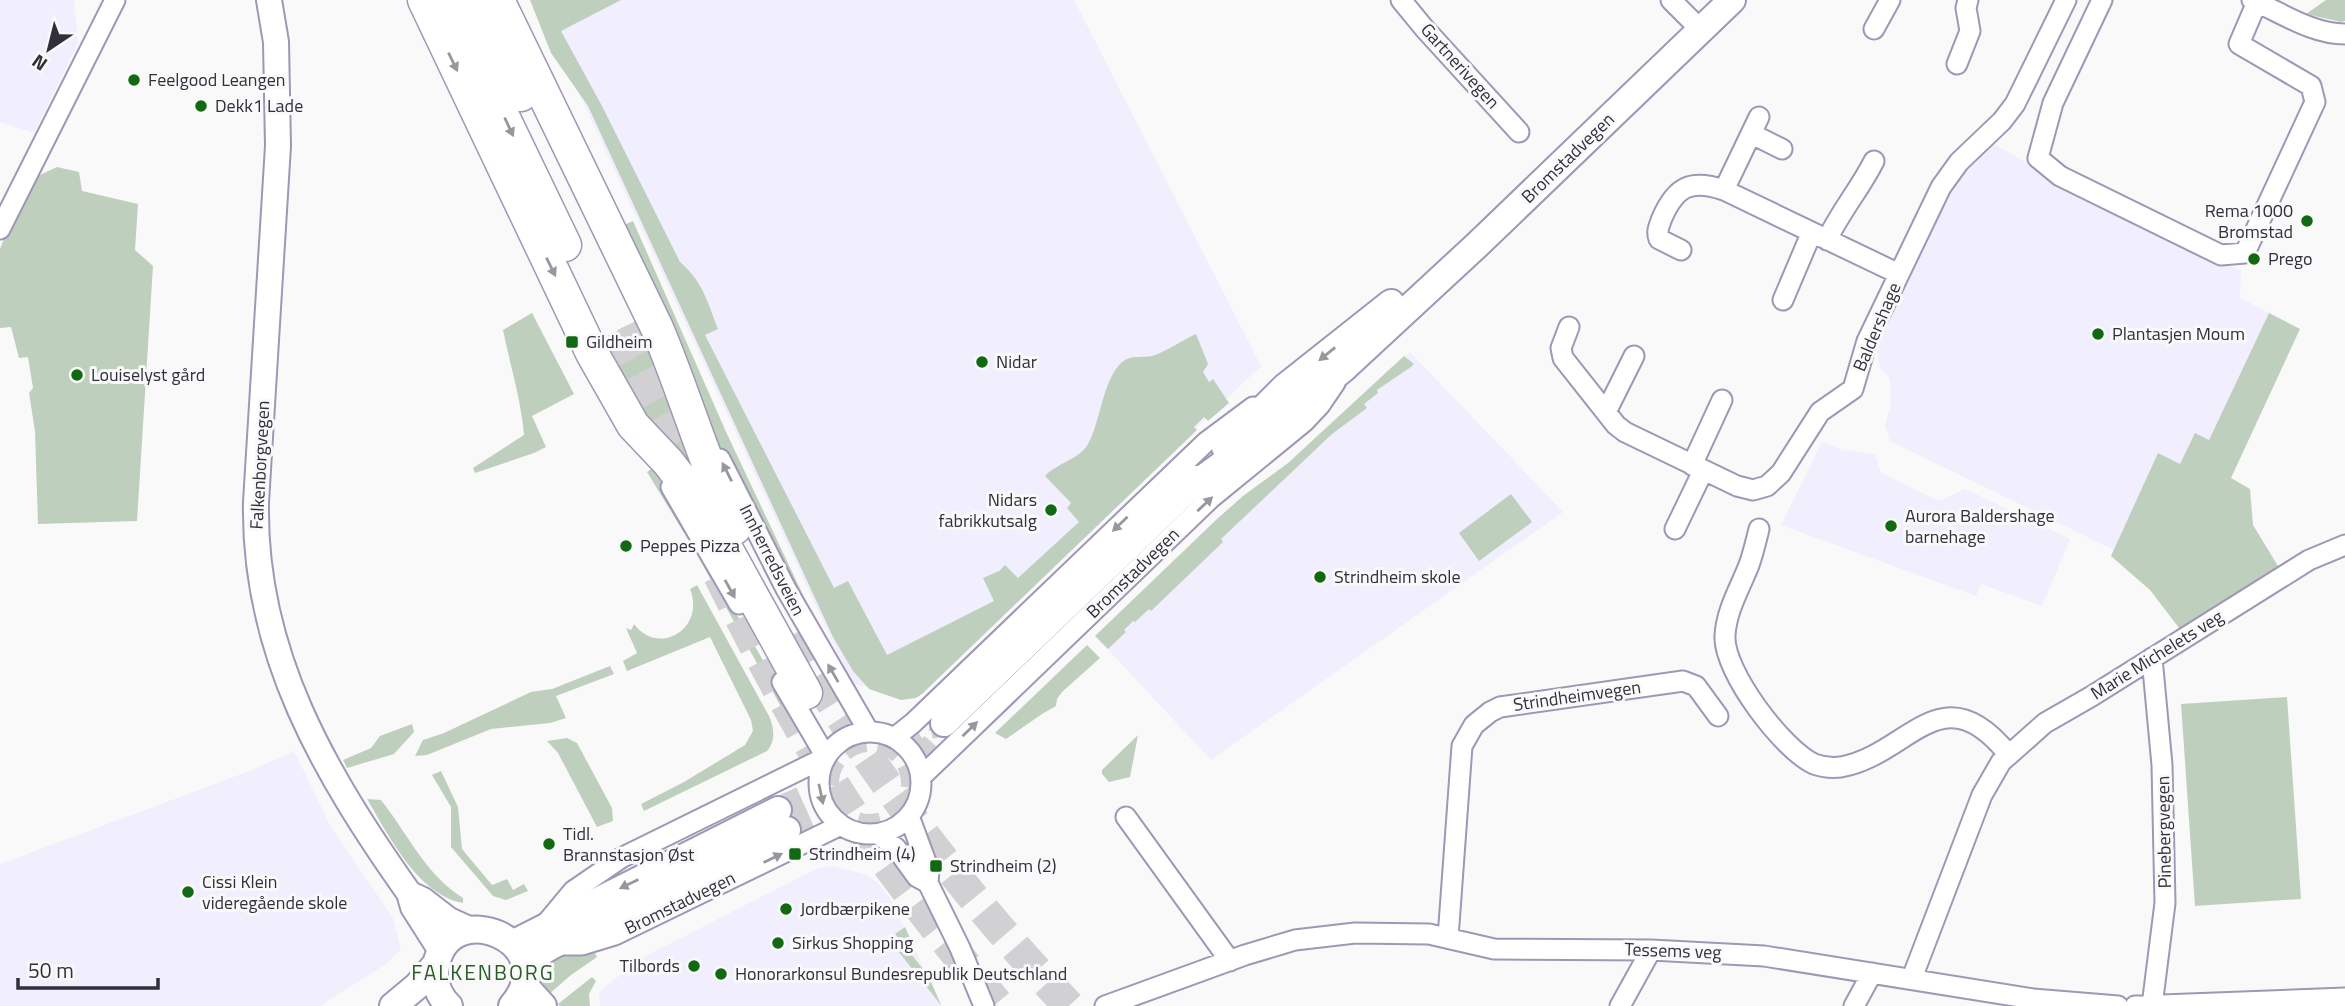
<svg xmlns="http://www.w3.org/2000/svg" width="2345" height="1006" font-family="'Titillium Web',sans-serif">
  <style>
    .built { fill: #f1eefe }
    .green { fill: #bfcfbd }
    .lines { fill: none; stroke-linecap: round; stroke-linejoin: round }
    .secondary-tunnel { stroke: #d1d1d3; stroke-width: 26; stroke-dasharray: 26 13; stroke-linecap: butt }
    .trunk-tunnel { stroke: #d1d1d3; stroke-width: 32; stroke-dasharray: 32 16; stroke-linecap: butt }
    .minor-casing { stroke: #9e97b6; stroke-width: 23 }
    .tertiary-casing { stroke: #9e97b6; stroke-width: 28 }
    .secondary-casing { stroke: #9e97b6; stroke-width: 30 }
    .trunk-casing { stroke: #9e97b6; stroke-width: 35 }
    .minor { stroke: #fff; stroke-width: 19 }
    .tertiary { stroke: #fff; stroke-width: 24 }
    .secondary { stroke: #fff; stroke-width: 26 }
    .trunk { stroke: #fff; stroke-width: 32 }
    .oneway { fill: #98979e }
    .poi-dot { fill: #116911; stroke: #f9f9f9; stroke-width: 2.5 }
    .labels { text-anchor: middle; stroke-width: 6; stroke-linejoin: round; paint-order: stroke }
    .street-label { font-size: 18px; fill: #322f3c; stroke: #f9f9f9 }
    .poi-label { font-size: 18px; fill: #322f3c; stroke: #f9f9f9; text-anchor: start }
    .quarter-label { font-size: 21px; letter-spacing: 2px; fill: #295c26; stroke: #f9f9f9 }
  </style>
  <rect width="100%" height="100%" fill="#f9f9f9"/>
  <path class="built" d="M 0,0 L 74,0 L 78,43 L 34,133 L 0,122 Z
    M 621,0 L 1074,0 L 1261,366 L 919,694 L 852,684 L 552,35 Z
    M 1993,143 L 2037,169 L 2241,271 L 2240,298 L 2269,313 L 2209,440 L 2180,464 L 2158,454 L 2114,550 L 1890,441 L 1885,425 L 1890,408 L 1891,386 L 1889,377 L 1880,368 L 1877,353 L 1884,322 L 1938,211 L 1960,173 Z
    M 1410,352 L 1563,512 L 1211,760 L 1101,642 Z
    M 1822,442 L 1842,450 L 1875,454 L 1881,473 L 1939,501 L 1965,489 L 2070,539 L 2042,606 L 1981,584 L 1976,596 L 1781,525 Z
    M 294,751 L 331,827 L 393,918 L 401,949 L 386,964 L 320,1006 L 0,1006 L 0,864 L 255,769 Z
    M 832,866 L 864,874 L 879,884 L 890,898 L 942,1006 L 600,1006 L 599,994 L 608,984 L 638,962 L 638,960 L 818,868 Z"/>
  <path class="green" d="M 530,0 L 621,0 L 561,31 L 602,106 L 680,262 C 703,282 707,301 718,329 L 705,335 L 834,588 L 848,581 L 887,655 L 994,601 L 983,578 L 999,571 L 1005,565 L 1018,578 L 1079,522 L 1067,508 L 1071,503 L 1045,476 C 1057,463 1080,459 1088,444 C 1101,422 1103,374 1125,360 C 1134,355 1143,358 1152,356 C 1167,351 1181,341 1196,334 L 1208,364 L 1203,372 L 1209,382 L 1213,379 L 1229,403 L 1208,421 L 1204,417 L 1194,427 L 1197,430 L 922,694 L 916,698 L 901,700 L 869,689 L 853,671 L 833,637 L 588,106 L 551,53 Z
    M 2326,0 L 2345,0 L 2345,21 L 2341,22 L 2306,14 Z
    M 57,167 L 79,172 L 82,191 L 138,204 L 135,250 L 153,266 L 137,521 L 38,524 L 35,431 L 29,393 L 33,388 L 28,357 L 19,358 L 11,327 L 0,328 L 0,249 L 21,197 L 40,175 Z
    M 633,221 L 727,434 L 820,631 L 722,453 L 624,225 Z
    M 532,313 L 574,394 L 532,416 L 546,447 L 534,453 L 475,473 L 473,468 L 524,435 C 521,399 510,365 503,330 Z
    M 2269,313 L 2300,329 L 2231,478 L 2250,489 L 2253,525 L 2284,576 L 2186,637 L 2150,590 L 2111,556 L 2158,453 L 2180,464 L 2195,433 L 2209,440 Z
    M 652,344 L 695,472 L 633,402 L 610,364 Z
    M 1404,356 L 1414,364 L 1411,367 L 1377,390 L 1378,393 L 1364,404 L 1367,408 L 1332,434 L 1221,539 L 1223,542 L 1151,611 L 1149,609 L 1135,622 L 1133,621 L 1124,630 L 1126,632 L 1108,649 L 1095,636 L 1217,519 L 1243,496 L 1288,463 Z
    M 653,468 L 792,711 L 785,714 L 695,551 L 647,472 Z
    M 1511,494 L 1532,522 L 1479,561 L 1459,533 Z
    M 697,585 L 769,716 C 774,727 776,741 767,751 L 644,811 L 641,804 L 684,782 L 745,745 L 753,731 L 751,720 L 710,637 L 627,671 L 623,661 L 637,653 L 626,628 L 631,630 L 634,624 C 658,657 706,629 690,589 Z
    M 1087,645 L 1100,658 L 1062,692 L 1057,699 L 1056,706 L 1042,714 L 1006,739 L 995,733 Z
    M 610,666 L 614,674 L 556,696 L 566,718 L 550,723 L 491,729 L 427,755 L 415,756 L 423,740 L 444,733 L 531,692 L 552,689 Z
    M 2287,697 L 2301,899 L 2195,906 L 2181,704 Z
    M 412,724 L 414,732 L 394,754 L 347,768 L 343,760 L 371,748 L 380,736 Z
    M 1138,735 L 1130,777 L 1109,782 L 1102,774 L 1102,770 Z
    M 567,738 L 577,743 L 612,808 L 613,821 L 597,827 L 558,753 L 547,741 Z
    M 441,771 L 458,807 L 462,849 L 492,885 L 507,879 L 513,890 L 524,884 L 528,891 L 506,900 L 493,896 L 451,847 L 451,807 L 432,775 Z
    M 367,799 L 381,800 C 408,834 425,874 463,898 L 463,903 C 418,895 389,836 367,799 Z
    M 905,927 L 913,945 L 908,950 L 929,977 L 941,1005 L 898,951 L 904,945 L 895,934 Z
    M 593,949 L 597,957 L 571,975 L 549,994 L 540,978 L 542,966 L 553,958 Z
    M 592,977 L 596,981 L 589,994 L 590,1006 L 560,1006 L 558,1004 Z"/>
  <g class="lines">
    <path class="secondary-tunnel" d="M826 783a44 44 0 1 1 88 0a44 44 0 1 1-88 0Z
      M 898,749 L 930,726 L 944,723 L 940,738 L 912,770
      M 778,810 L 827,788
      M 787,830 L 835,809"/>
    <path class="trunk-tunnel" d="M 632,323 L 687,439
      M 607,336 L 657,442
      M 719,575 C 765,668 815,761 875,847 C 914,902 956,954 999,1006
      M 791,636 C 869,769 963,894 1069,1006"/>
    <g class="minor-casing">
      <path id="minor" d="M 1401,0 L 1424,28 L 1519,132
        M 1671,0 L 1701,30
        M 2102,0 L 2053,103 L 2038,158 L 2060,176 L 2221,255 L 2245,253 L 2315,102 L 2311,86 L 2239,44 L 2257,2
        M 2252,0 C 2282,13 2312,34 2345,34
        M 1874,29 L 1890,0
        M 1957,64 L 1970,31 L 1966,8 L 1968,0
        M 1752,134 L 1782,149
        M 1724,190 L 1759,117
        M 0,229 L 115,0
        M 1827,240 C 1840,212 1860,189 1874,161
        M 1681,250 L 1659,239 C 1656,232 1659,226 1662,218 C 1676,186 1691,179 1724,190 L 1899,274
        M 1783,300 L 1811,234
        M 1569,327 L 1561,348 L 1563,358 L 1616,425 L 1625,432 L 1737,486 L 1753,490 L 1767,486 L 1781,473 L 1820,412 L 1853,389 L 1867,341 L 1941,187 L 1959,162 L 2002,121 L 2015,104 L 2066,0
        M 1606,412 L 1634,356
        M 720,459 L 786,589 L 869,732
        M 1692,465 L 1722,400
        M 671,487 L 739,604
        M 1675,529 L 1703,471
        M 1759,529 C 1756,541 1753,554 1749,565 C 1740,588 1726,611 1725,636 C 1723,671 1783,750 1814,764 C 1822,767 1832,768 1841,767 C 1909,755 1941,671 2008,754
        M 782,682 L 826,757
        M819 783a51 51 0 1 1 102 0a51 51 0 1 1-102 0Z
        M 894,738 L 913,723 L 1206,442 L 1253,407
        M 921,777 L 1211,498 L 1304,422 L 1320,405 L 1335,383
        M 909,816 L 929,870 L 928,883
        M 1126,817 L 1230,961
        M 878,834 L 896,848 L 917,877 L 928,883 L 960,948 L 984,1006
        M 543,927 L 573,891 L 621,858 L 826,757
        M 1448,938 L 1462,746 L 1474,725 L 1490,712 L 1500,707 L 1683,681 L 1696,686 L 1718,716
        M 561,945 L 582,945 L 615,935 L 841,825
        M 1912,978 L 1982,795 L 2001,762 L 2045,723 L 2092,696 L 2309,560 L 2345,545
        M 1105,1006 L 1245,955 L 1295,940 L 1355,933 L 1429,934 L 1494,949 L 1651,950 L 1764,956 L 2033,999 L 2118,1006
        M 1620,1006 L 1651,950
        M 1854,1006 L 1872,973
        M 2135,1006 L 2345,998
        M 2152,1006 L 2165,903 L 2162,765 L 2152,658"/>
    </g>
    <g class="tertiary-casing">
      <path id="tertiary" d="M 269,0 L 276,42 L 278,146 L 256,502 C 253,653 325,774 409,893 L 413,907 L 441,951
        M 410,894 L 423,900 L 449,920 L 471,930"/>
    </g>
    <g class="secondary-casing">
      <path id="secondary" d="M 1225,447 L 1285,387 L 1391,303
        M 1187,490 L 1264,434 L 1343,369 L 1477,245 L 1732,0
        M 944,723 L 1187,490 L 1197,479
        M 514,943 L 778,810
        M 524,962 L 553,945 L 787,830
        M 524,985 L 543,1006
        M 393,1006 L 417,986 L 436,964
        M 449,1006 C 438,995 433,981 436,966 C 448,893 566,942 512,1006"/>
    </g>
    <g class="trunk-casing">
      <path id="trunk" d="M 424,0 L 592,353 L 633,425 L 668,462 L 705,510 L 806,693
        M 447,0 L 565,245
        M 474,0 L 521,95
        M 498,0 L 657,328 C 685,394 704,463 735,528"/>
    </g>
    <use href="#minor" class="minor"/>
    <use href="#tertiary" class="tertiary"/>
    <use href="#secondary" class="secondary"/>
    <use href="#trunk" class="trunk"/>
  </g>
  <defs><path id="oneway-solid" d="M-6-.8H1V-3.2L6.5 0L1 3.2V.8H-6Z" transform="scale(1.75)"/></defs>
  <g class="oneway">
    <use href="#oneway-solid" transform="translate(453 62) rotate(64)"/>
    <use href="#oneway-solid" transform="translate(509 127) rotate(65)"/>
    <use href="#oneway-solid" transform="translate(551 267) rotate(64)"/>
    <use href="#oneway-solid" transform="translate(1327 354) rotate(141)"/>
    <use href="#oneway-solid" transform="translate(727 472) rotate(-117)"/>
    <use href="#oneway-solid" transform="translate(1205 504) rotate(-43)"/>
    <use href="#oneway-solid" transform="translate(1120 524) rotate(136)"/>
    <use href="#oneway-solid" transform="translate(730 589) rotate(61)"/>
    <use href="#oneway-solid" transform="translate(833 673) rotate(-120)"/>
    <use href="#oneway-solid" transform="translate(970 729) rotate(-44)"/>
    <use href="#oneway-solid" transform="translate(821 794) rotate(78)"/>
    <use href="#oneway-solid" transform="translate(773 858) rotate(-26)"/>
    <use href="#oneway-solid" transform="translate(629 884) rotate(154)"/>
  </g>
  <g class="poi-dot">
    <circle cx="134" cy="80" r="7"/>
    <circle cx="201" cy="106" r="7"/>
    <circle cx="2307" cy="221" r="7"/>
    <circle cx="2254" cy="259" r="7"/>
    <circle cx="2098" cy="334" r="7"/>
    <rect x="565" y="335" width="14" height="14" rx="3.5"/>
    <circle cx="982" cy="362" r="7"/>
    <circle cx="77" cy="375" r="7"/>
    <circle cx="1051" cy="510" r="7"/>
    <circle cx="1891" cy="526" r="7"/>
    <circle cx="626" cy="546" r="7"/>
    <circle cx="1320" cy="577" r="7"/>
    <circle cx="549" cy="844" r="7"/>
    <rect x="788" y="847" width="14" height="14" rx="3.5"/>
    <rect x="929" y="859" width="14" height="14" rx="3.5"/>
    <circle cx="188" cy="892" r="7"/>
    <circle cx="786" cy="909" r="7"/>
    <circle cx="778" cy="943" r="7"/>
    <circle cx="694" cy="966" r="7"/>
    <circle cx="721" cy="974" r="7"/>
  </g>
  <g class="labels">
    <g class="street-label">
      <text transform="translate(1460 66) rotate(48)" y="6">Gartnerivegen</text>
      <text transform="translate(1568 158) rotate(-44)" y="6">Bromstadvegen</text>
      <text transform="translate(1877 327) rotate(-67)" y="6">Baldershage</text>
      <text transform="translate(260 465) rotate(-87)" y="6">Falkenborgvegen</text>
      <text transform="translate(772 560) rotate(63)" y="6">Innherredsveien</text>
      <text transform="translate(1133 573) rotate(-44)" y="6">Bromstadvegen</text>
      <text transform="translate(2157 655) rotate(-32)" y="6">Marie Michelets veg</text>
      <text transform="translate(1577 696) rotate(-8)" y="6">Strindheimvegen</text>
      <text transform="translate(2164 832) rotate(-91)" y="6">Pinebergvegen</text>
      <text transform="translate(680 903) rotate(-26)" y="6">Bromstadvegen</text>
      <text transform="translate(1673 951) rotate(2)" y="6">Tessems veg</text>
    </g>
    <g class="poi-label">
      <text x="148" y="86">Feelgood Leangen</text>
      <text x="215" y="112">Dekk1 Lade</text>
      <text x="2293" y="217" text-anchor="end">Rema 1000<tspan x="2293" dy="21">Bromstad</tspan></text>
      <text x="2268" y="265">Prego</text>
      <text x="2112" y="340">Plantasjen Moum</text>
      <text x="586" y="348">Gildheim</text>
      <text x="996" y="368">Nidar</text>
      <text x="91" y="381">Louiselyst gård</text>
      <text x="1037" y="506" text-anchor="end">Nidars<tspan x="1037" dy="21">fabrikkutsalg</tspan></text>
      <text x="1905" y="522">Aurora Baldershage<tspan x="1905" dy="21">barnehage</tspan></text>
      <text x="640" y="552">Peppes Pizza</text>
      <text x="1334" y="583">Strindheim skole</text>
      <text x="563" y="840">Tidl.<tspan x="563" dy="21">Brannstasjon Øst</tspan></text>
      <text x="809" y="860">Strindheim (4)</text>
      <text x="950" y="872">Strindheim (2)</text>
      <text x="202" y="888">Cissi Klein<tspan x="202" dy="21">videregående skole</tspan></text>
      <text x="800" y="915">Jordbærpikene</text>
      <text x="792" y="949">Sirkus Shopping</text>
      <text x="680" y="972" text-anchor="end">Tilbords</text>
      <text x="735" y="980">Honorarkonsul Bundesrepublik Deutschland</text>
    </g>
    <g class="quarter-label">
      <text x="483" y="980">FALKENBORG</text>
    </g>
  </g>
  <g transform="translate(49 49) rotate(215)" stroke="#f9f9f9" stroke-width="5" paint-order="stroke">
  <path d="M0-5L12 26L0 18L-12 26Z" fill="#322f3c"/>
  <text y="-10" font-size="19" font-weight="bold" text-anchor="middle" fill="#322f3c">N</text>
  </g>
  <path d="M18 978v10h140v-10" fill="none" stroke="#322f3c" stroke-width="3.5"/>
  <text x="28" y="978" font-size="21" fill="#322f3c" stroke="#f9f9f9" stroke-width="5" paint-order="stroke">50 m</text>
</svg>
